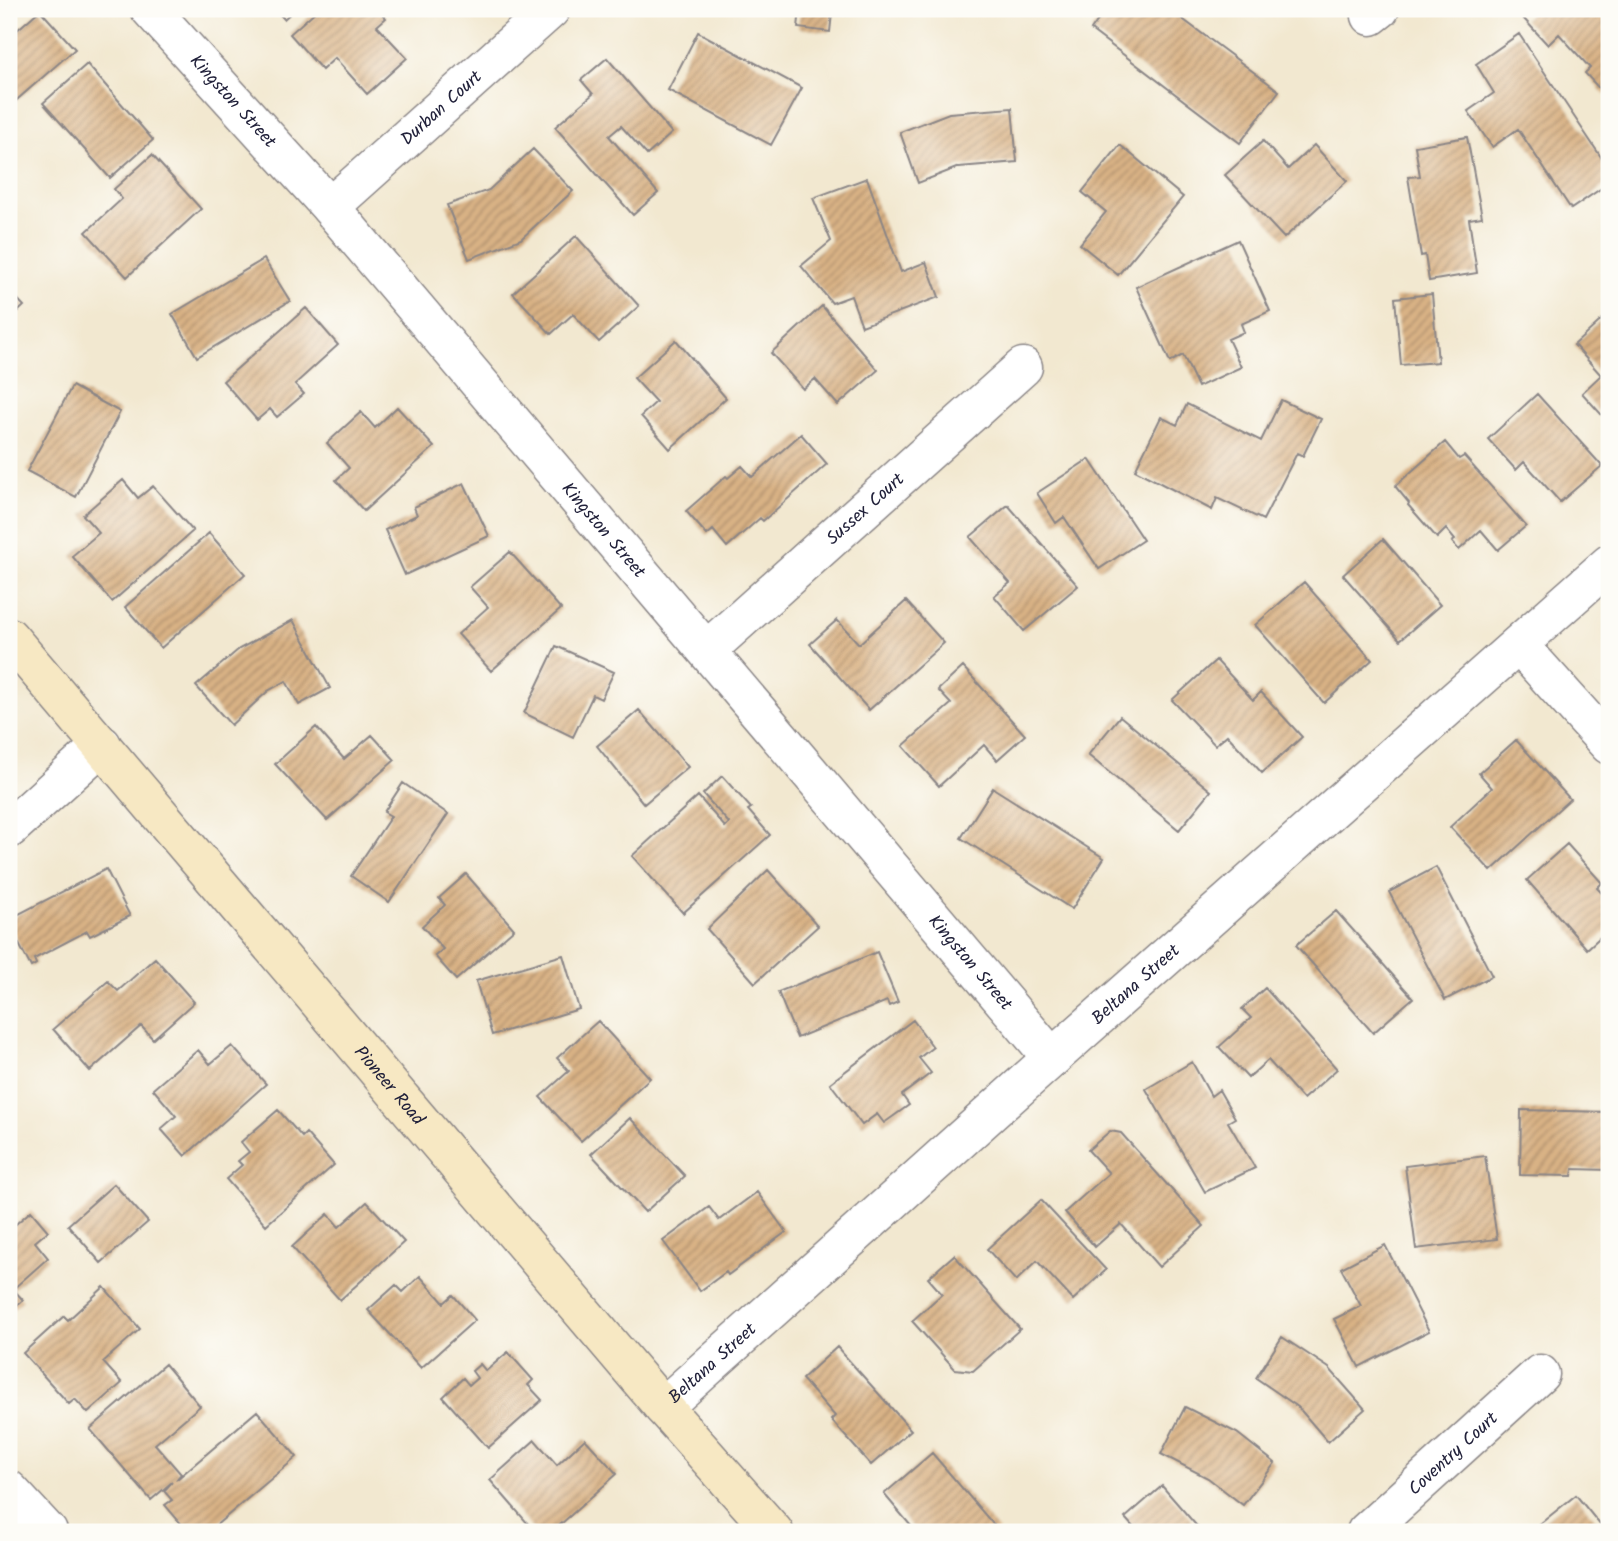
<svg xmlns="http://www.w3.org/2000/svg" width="1618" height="1541" font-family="Kalam,sans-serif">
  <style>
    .building { fill: url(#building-hatch) }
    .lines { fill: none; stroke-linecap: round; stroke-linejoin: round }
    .minor-casing { stroke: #8a8586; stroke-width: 41 }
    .secondary-casing { stroke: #8a8586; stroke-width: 41 }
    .minor { stroke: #fff; stroke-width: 38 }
    .secondary { stroke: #f7e8c3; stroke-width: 38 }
    .labels { text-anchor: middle; stroke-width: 6; stroke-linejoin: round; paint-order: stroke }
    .street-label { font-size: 18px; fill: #22223b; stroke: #fdfcf7 }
  </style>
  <defs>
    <pattern id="building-hatch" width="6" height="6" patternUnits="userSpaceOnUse" patternTransform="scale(1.75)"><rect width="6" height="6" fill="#d9b285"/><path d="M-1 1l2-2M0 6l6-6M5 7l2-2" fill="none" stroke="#b0906e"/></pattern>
  </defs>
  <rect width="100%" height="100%" fill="#fdfcf7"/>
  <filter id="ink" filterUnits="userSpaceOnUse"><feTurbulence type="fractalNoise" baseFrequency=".0143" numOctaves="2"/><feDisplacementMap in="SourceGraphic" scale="14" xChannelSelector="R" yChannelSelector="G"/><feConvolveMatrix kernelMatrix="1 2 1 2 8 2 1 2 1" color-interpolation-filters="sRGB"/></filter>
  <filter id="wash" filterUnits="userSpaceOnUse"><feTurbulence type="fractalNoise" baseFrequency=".00686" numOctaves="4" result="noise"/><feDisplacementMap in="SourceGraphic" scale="28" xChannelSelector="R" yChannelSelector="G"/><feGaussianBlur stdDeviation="1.57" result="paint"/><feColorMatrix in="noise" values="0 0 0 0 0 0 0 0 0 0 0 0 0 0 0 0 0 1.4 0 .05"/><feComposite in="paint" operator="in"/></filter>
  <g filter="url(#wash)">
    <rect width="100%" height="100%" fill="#f2e8d0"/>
    <g id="blocks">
      <path class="building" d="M 275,9 L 295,9 L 284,19 Z
        M 318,9 L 377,9 L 386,18 L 377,26 L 407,58 L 367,94 L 335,58 L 322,70 L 290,34 Z
        M 800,9 L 847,9 L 846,15 L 832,13 L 830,32 L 798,28 Z
        M 1106,9 L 1169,9 L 1279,91 L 1240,143 L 1091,30 Z
        M 1536,9 L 1609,9 L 1609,92 L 1605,95 L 1585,73 L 1590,68 L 1559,34 L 1548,45 L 1524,19 Z
        M 40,10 L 75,49 L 11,105 L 9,102 L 9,22 L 16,31 Z
        M 698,32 L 802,88 L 771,145 L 668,90 Z
        M 1519,34 L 1609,169 L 1609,183 L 1571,209 L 1518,129 L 1492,147 L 1468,111 L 1494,93 L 1476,64 Z
        M 607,58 L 672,133 L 647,155 L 621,126 L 609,136 L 658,193 L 633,215 L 555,127 L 593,94 L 581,80 Z
        M 87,64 L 153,140 L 110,178 L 43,103 Z
        M 1012,108 L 1017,162 L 959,167 L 918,183 L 900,132 L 949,113 Z
        M 1467,137 L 1482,217 L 1469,219 L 1477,273 L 1429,281 L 1425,255 L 1421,256 L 1408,177 L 1420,176 L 1415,146 Z
        M 1263,141 L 1288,169 L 1314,145 L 1347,181 L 1284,238 L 1225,175 Z
        M 1120,145 L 1183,197 L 1118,275 L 1080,244 L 1106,212 L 1082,192 Z
        M 533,149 L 573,191 L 521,239 L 469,259 L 447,205 L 489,190 Z
        M 152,155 L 201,209 L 127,277 L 86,232 L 122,199 L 114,189 Z
        M 867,178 L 901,272 L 926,262 L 939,297 L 862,326 L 851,296 L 832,303 L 801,266 L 831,241 L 813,198 Z
        M 576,236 L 639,306 L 599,342 L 573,314 L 551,334 L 513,293 Z
        M 1238,240 L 1270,311 L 1241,324 L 1244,332 L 1228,339 L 1241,367 L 1198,387 L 1183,355 L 1170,362 L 1136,287 Z
        M 264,259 L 290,301 L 197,357 L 172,314 Z
        M 9,290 L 24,306 L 9,320 Z
        M 1432,294 L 1438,362 L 1401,365 L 1395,298 Z
        M 822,306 L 878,370 L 838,405 L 815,379 L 803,389 L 771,353 Z
        M 306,308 L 338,345 L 295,384 L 304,394 L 277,417 L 270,409 L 257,420 L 223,381 Z
        M 1609,313 L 1609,423 L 1582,393 L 1601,375 L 1574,345 Z
        M 676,340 L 726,398 L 670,449 L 641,416 L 656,402 L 634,378 Z
        M 72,386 L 120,412 L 76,497 L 27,471 Z
        M 1537,394 L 1602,466 L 1560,502 L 1524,462 L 1516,470 L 1488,439 Z
        M 1281,400 L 1321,419 L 1303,456 L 1297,453 L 1263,520 L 1217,498 L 1212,510 L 1135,470 L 1161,417 L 1177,425 L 1187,404 L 1261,441 Z
        M 397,407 L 434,447 L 364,511 L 336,480 L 349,468 L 327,443 L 361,412 L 375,428 Z
        M 801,434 L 827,464 L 763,521 L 760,518 L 727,547 L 713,530 L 707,535 L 686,511 L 726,476 L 728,478 L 742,466 L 752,477 Z
        M 1445,442 L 1459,459 L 1464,456 L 1526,526 L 1498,550 L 1481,530 L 1459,550 L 1452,542 L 1455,540 L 1446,529 L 1437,538 L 1408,505 L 1409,503 L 1395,486 Z
        M 1089,459 L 1143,540 L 1099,569 L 1064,517 L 1056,523 L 1037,493 Z
        M 123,480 L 138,498 L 153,486 L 193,531 L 112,602 L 72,556 L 99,533 L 83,515 Z
        M 464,483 L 489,536 L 405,575 L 385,530 L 417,515 L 414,507 Z
        M 1008,505 L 1078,586 L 1024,631 L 994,596 L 1010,583 L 970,537 Z
        M 209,533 L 245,574 L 161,648 L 125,607 Z
        M 1383,539 L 1440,605 L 1400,640 L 1343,575 Z
        M 510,552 L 561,609 L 491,671 L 458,634 L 488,607 L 470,587 Z
        M 1304,582 L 1372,660 L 1324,703 L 1255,625 Z
        M 906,601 L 944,643 L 869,710 L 810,644 L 837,620 L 859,644 Z
        M 293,620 L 330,688 L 299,705 L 286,681 L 268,691 L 231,725 L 196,686 L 239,649 Z
        M 556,646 L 614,672 L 601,699 L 593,695 L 573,737 L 524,713 Z
        M 1216,660 L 1253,700 L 1261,692 L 1302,737 L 1262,773 L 1227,735 L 1215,745 L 1172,700 Z
        M 963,667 L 1025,735 L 997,760 L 984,745 L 939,786 L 903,746 L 951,704 L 938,690 Z
        M 639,710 L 688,767 L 644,804 L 597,746 Z
        M 1120,716 L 1211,791 L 1179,830 L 1088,755 Z
        M 316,727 L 344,759 L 372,735 L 395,760 L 327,820 L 275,764 Z
        M 1516,740 L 1570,799 L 1491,871 L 1450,827 L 1492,788 L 1479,773 Z
        M 722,776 L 751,808 L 748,810 L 770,835 L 683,913 L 632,856 L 698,796 L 725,827 L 729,823 L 703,794 Z
        M 403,783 L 448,814 L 389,902 L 351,876 L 391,816 L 384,812 Z
        M 993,788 L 1104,858 L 1072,909 L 961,838 Z
        M 1567,844 L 1602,883 L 1597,888 L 1609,901 L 1609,929 L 1587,949 L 1527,880 Z
        M 1436,867 L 1492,976 L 1445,1000 L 1389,892 Z
        M 106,869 L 130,916 L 90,936 L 87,931 L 34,959 L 36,964 L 31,967 L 9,925 L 9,919 Z
        M 768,870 L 818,926 L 755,983 L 707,929 Z
        M 466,874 L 514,929 L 456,980 L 435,956 L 443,949 L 422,926 L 445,905 L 439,898 Z
        M 1336,911 L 1413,998 L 1373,1033 L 1296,945 Z
        M 877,952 L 898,1002 L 889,1006 L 887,1001 L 797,1038 L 778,992 Z
        M 563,955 L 579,1009 L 492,1035 L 476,981 Z
        M 155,958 L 194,1002 L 153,1039 L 141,1026 L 90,1071 L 53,1029 L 108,981 L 118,991 Z
        M 1265,988 L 1337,1069 L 1303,1099 L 1268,1060 L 1248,1078 L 1219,1047 L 1251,1018 L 1242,1009 Z
        M 913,1020 L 933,1047 L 919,1058 L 931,1073 L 902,1095 L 909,1105 L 884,1123 L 877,1114 L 862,1125 L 830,1083 Z
        M 598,1021 L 650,1078 L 581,1141 L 540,1097 L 569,1071 L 557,1058 Z
        M 232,1046 L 266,1084 L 185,1156 L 161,1129 L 176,1116 L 153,1089 L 198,1050 L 210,1064 Z
        M 1192,1062 L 1211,1096 L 1219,1090 L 1235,1118 L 1228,1122 L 1255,1168 L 1205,1192 L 1146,1089 Z
        M 278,1110 L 302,1137 L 306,1133 L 334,1165 L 266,1225 L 226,1179 L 242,1165 L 238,1161 L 249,1152 L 241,1142 Z
        M 1521,1110 L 1609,1112 L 1609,1170 L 1573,1169 L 1572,1176 L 1520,1175 Z
        M 630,1118 L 685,1176 L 645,1212 L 591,1154 Z
        M 1110,1131 L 1121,1133 L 1204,1226 L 1159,1267 L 1121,1224 L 1095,1247 L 1065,1212 L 1109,1173 L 1088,1150 Z
        M 1485,1156 L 1497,1239 L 1416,1249 L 1405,1166 Z
        M 114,1184 L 148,1222 L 101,1263 L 68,1225 Z
        M 757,1192 L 786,1232 L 728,1275 L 726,1272 L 700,1291 L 663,1241 L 709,1207 L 719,1220 Z
        M 1041,1200 L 1106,1270 L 1073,1300 L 1037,1261 L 1016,1281 L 987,1249 Z
        M 367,1202 L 404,1242 L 340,1300 L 292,1247 L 328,1214 L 339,1227 Z
        M 31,1211 L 48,1231 L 35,1242 L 48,1258 L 13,1289 L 23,1300 L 9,1312 L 9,1230 Z
        M 1385,1245 L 1429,1331 L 1359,1367 L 1334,1319 L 1361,1306 L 1341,1268 Z
        M 954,1255 L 1020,1329 L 973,1371 L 955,1369 L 912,1321 L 942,1294 L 928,1278 Z
        M 420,1276 L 444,1303 L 453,1295 L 475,1320 L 421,1368 L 368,1310 L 396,1285 L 403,1292 Z
        M 104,1287 L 140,1329 L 103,1362 L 122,1383 L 88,1413 L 75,1399 L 69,1404 L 23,1353 L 64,1316 L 68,1320 Z
        M 1282,1337 L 1329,1368 L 1365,1409 L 1328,1442 L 1298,1407 L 1256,1378 Z
        M 837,1347 L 911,1430 L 871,1465 L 831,1420 L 835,1416 L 802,1379 Z
        M 508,1352 L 533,1380 L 528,1385 L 542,1400 L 488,1448 L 443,1397 L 463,1378 L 469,1385 L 477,1378 L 472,1371 L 480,1364 L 486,1371 Z
        M 165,1364 L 200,1406 L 155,1444 L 181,1474 L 176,1480 L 257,1411 L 297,1457 L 208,1532 L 188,1532 L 165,1505 L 172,1500 L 164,1491 L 172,1482 L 151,1500 L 90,1429 Z
        M 1185,1407 L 1237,1433 L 1275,1463 L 1243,1505 L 1208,1478 L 1161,1454 Z
        M 585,1439 L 617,1474 L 552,1532 L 535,1532 L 490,1480 L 535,1440 L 557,1465 Z
        M 932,1453 L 999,1531 L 916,1532 L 884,1494 Z
        M 1162,1486 L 1202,1532 L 1132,1532 L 1135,1529 L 1125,1518 Z
        M 1576,1495 L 1606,1532 L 1541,1532 L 1536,1527 Z"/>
    </g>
  </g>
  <g filter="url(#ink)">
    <use href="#blocks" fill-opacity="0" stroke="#8a8586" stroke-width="2"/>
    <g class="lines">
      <g class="minor-casing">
        <g id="minor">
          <path id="s1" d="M 150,9 L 330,207 L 1052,1058"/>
          <path d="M 1371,16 L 1380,9"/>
          <path id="s2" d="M 330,207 L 551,9"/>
          <path d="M 1519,645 L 1609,745"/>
          <path id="s3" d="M 707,650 L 1023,367"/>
          <path d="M 9,829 L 102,745"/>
          <path id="s4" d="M 663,1407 L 1052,1058 L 1609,564"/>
          <path d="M 9,1490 L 48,1532"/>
          <path id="s5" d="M 1366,1532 L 1540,1374"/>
        </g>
      </g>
      <g class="secondary-casing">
        <g id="secondary">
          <path id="s6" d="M 9,637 L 663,1407 L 774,1532"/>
        </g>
      </g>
      <use href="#minor" class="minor"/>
      <use href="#secondary" class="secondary"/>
    </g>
  </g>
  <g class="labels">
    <g class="street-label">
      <text dy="6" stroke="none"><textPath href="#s1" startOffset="124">Kingston Street</textPath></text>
      <text dy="6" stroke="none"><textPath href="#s2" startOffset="149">Durban Court</textPath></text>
      <text dy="6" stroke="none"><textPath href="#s3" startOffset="212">Sussex Court</textPath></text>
      <text dy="6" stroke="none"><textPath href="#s1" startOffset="691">Kingston Street</textPath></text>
      <text dy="6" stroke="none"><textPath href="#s1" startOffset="1258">Kingston Street</textPath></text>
      <text dy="6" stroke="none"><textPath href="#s4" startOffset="634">Beltana Street</textPath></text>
      <text dy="6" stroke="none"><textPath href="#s6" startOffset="588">Pioneer Road</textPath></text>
      <text dy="6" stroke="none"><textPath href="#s4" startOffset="66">Beltana Street</textPath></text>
      <text dy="6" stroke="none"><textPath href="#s5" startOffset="117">Coventry Court</textPath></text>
    </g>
  </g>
  <rect width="1618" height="1541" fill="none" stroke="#fdfcf7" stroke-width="35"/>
</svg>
